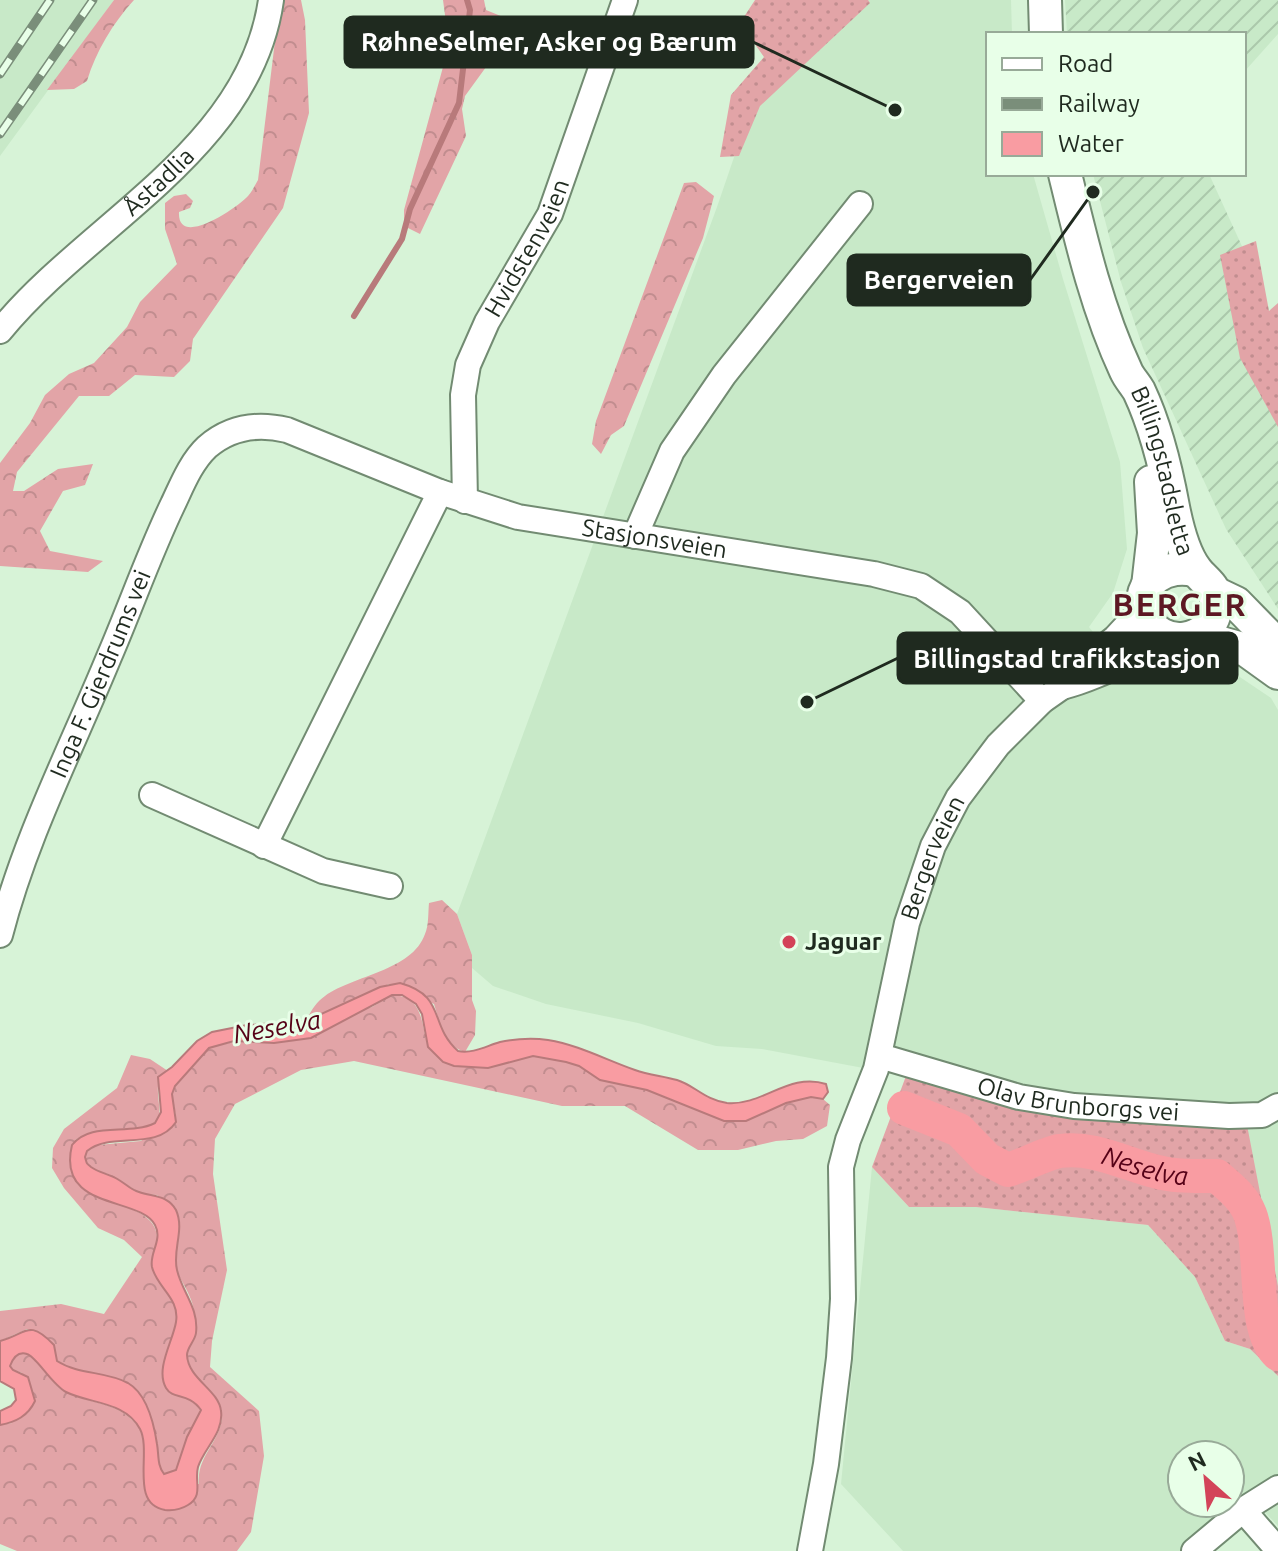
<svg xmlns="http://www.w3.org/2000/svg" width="1278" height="1551" font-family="Ubuntu,sans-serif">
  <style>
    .built { fill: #c8e9c8; fill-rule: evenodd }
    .industrial { fill: url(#industrial-furrows) }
    .grass { fill: url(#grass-dots) }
    .forest { fill: url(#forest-crowns) }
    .water { fill: #f99ca2; stroke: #b87a7b; stroke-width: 2 }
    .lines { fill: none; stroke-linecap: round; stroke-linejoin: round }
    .stream { stroke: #b87a7b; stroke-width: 6 }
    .river { stroke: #f99ca2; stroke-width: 34 }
    .street-casing { stroke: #728b72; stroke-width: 28 }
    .secondary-casing { stroke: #728b72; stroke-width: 36 }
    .street { stroke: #fff; stroke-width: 24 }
    .secondary { stroke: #fff; stroke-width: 32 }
    .rail-casing { stroke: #7a8e7a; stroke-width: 9 }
    .rail { stroke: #e8ffe8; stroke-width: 6; stroke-dasharray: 18; stroke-linecap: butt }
    .poi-dot { fill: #d34359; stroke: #e8ffe8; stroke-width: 3 }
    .labels { text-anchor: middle; stroke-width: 6; stroke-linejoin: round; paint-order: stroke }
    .street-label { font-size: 24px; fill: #1f2a1f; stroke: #e8ffe8 }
    .poi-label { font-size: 24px; font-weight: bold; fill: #1f2a1f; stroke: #e8ffe8; text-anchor: start }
    .water-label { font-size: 26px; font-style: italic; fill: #560217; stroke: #e8ffe8 }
    .district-label { font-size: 32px; font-weight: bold; letter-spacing: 2px; fill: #5d1823; stroke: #e8ffe8 }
    .leader { fill: none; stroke: #1f2a1f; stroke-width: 3 }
    .callout-dot { fill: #1f2a1f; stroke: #e8ffe8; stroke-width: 3 }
    .callout { fill: #1f2a1f; stroke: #1f2a1f; stroke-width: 3 }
    .callout-label { font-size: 26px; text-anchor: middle; font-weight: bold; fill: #fff }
  </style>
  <defs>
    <pattern id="industrial-furrows" width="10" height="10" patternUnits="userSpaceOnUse" patternTransform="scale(2)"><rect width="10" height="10" fill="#c8e9c8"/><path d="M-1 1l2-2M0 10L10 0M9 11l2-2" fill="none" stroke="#abc8ab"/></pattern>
    <pattern id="grass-dots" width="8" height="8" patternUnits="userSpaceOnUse" patternTransform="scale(2)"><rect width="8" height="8" fill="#e2a4a7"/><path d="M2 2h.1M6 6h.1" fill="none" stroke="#c18d8f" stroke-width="1.8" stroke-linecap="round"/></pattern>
    <pattern id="forest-crowns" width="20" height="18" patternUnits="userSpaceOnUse" patternTransform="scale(2)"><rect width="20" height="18" fill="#e2a4a7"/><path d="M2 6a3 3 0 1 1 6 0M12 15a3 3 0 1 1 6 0" fill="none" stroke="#c18d8f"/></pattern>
  </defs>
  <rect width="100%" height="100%" fill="#d7f3d7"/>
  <path class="built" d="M 0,0 L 114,0 L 0,156 Z
    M 820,0 L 1011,0 L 1012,34 L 988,34 L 988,174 L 1033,174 L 1063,279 L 1120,462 L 1127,549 L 1113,593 L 1089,627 L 1130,679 L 1225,667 L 1271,698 L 1278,710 L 1278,1286 L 1246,1125 L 906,1076 L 762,1049 L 716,1046 L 638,1023 L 546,1004 L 493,986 L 472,968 L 472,955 L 457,914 L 717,207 L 743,131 Z
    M 872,1167 L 909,1207 L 976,1207 L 1148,1225 L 1195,1277 L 1225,1341 L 1250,1349 L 1278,1376 L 1278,1526 L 1260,1507 L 1208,1551 L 903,1551 L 841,1484 ZM 1182,1455 L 1230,1455 L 1230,1503 L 1182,1503 Z"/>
  <path class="industrial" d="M 1065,0 L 1278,0 L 1278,34 L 1244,72 L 1244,34 L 1067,34 Z
    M 1093,174 L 1209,174 L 1246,255 L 1278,407 L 1278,609 L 1226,529 L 1143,348 L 1121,282 Z"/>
  <path class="grass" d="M 755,0 L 868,0 L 870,3 L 760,106 L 739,156 L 720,157 L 731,95 L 764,57 L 740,23 Z
    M 1256,241 L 1269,311 L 1278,303 L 1278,427 L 1240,358 L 1220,255 Z
    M 906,1076 L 1247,1125 L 1278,1286 L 1278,1376 L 1250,1349 L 1225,1341 L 1195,1277 L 1148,1225 L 976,1207 L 909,1207 L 872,1167 Z"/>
  <path class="forest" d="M 114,0 L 134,0 C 113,23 96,51 87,81 L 74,89 L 47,90 Z
    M 280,0 L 301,0 L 305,20 L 309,113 L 283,208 L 193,339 L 190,361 L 174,377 L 135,375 L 109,396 L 79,396 L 17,472 L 13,491 L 24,491 L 58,469 L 93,464 L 85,485 L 63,491 L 40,531 L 50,551 L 103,561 L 88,572 L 0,566 L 0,463 L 30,423 L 45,395 L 69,374 L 94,363 L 127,327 L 140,302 L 177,264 L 165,229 L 165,203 L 174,196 L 186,194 L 193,201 L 190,208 L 179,212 C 177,249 237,208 248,196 C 252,192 255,185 258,180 Z
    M 443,0 L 484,0 L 486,10 L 518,23 L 465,96 L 462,109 L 466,136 L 420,234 L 404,226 L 404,210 L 449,45 Z
    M 696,182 L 714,196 L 703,238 L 624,426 L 611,435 L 601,454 L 592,444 L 596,421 L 684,183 Z
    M 442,900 L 457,914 L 472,955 L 472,1000 L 476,1011 L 475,1035 L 465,1052 C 443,1045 440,1023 434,1004 L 389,984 L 306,1021 C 311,1011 316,1002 325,996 C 354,975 412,971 425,934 C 429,925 428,912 429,903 Z
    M 392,995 C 424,996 421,1024 428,1047 L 454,1066 L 488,1068 L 533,1056 L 566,1062 L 579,1066 L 601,1080 L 647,1090 L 724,1121 L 746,1121 L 786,1103 L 811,1097 L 823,1099 L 830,1105 L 827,1126 L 803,1139 L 776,1141 L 738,1150 L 698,1150 L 625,1106 L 562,1106 L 354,1061 L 301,1070 L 235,1104 L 215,1139 L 213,1174 L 227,1270 L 212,1341 L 210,1367 L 259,1411 L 264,1456 L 251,1532 L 237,1551 L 17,1551 L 0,1544 L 0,1425 L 12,1423 L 22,1373 L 13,1370 L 10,1366 C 13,1358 19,1351 28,1354 C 38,1357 50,1382 62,1390 C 88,1405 120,1400 139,1428 C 148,1442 144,1468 144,1484 L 199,1484 C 196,1456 221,1442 222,1416 C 222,1397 192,1380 188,1359 C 185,1349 195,1341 196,1331 C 196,1319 194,1305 189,1295 C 185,1285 178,1277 176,1267 C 173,1245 183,1231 175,1207 L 157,1195 L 142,1194 L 108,1174 L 94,1170 L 87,1163 L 85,1157 L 87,1151 L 98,1145 L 141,1141 L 176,1117 L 172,1094 L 175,1086 L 209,1048 L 372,1007 Z
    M 131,1055 L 150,1059 L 168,1071 C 150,1081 162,1102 159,1119 C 138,1139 100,1125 75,1140 L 97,1197 C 118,1206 159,1211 157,1240 C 157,1251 150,1260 154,1270 C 160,1286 176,1296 177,1314 C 178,1329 168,1342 166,1356 C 164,1367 176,1386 180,1396 L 187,1396 L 201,1410 L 182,1452 L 180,1464 L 176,1470 L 164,1474 L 160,1470 L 147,1407 L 57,1361 L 35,1331 L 27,1329 L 0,1341 L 0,1311 L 61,1304 L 104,1314 L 142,1257 L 124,1240 L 98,1228 L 64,1188 L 52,1168 L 53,1148 L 64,1129 L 117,1088 Z"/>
  <path class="water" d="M 400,983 C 447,996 428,1024 458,1051 C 473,1054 486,1046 500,1042 C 515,1039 533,1038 548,1040 C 579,1045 606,1060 635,1070 C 649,1075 663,1076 677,1080 C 694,1085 705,1100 727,1103 C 763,1106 789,1072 826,1084 L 828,1092 L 823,1099 L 811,1097 L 786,1103 L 746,1121 L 724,1121 L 647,1090 L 600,1080 L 579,1066 L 566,1062 L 533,1056 L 488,1068 L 454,1066 L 443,1062 L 428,1047 L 422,1014 L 416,1004 L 402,995 L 392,995 L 311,1038 L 274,1043 L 234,1041 L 209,1048 L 175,1086 L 172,1094 L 176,1122 C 156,1152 111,1131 87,1151 L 85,1157 C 87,1164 86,1163 91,1167 C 99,1173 110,1174 119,1180 C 126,1184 131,1190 139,1192 C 153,1197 168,1195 176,1210 C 185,1230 172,1250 177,1270 C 182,1292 199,1308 196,1333 C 195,1341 187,1347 187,1355 C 188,1379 219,1390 221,1411 C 224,1433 204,1448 198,1467 C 194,1482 204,1495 188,1505 C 180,1510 174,1511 165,1510 C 129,1504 152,1452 140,1429 C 125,1401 90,1404 66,1392 C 52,1385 36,1356 27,1354 C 18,1351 13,1358 10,1366 L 13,1370 L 28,1377 L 35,1401 C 28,1416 16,1422 0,1425 L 0,1411 L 11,1406 L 16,1400 L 14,1389 L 0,1381 L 0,1341 C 27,1334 28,1318 54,1345 L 57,1361 C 79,1375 106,1371 128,1383 C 147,1394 154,1424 157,1444 C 159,1455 157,1465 164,1474 L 176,1470 L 187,1437 L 201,1410 C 188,1392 173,1400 166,1388 C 155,1369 173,1341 176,1322 C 180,1298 157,1288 152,1267 C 149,1253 163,1240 155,1225 C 140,1196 56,1211 72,1145 C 91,1121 129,1136 155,1123 L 161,1112 L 158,1077 L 172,1067 L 197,1041 L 212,1032 L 247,1025 L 306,1021 L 380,987 Z"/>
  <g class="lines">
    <path class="stream" d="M 354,316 L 402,239 L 410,209 L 459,103 L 470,10 L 467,0"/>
    <path class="river" id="s1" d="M 904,1108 L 959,1130 L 987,1159 L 1008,1170 C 1022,1166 1049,1152 1060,1151 C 1096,1146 1128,1166 1162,1173 C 1179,1177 1199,1176 1217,1176 C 1230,1187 1244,1198 1250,1214 C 1264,1251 1251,1329 1278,1354"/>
    <g class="street-casing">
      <g id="street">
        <path id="s2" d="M 0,331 C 88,223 250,150 271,0"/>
        <path id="s3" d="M 465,501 L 463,395 L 468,365 L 487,322 L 550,214 L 625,0"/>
        <path d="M 635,536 L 672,451 L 724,375 L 860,204"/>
        <path d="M 1062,687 C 1102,677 1137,654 1176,640"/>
        <path d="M 152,795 L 323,871 L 390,886"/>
        <path d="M 264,846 L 440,492"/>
        <path id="s4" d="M 0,935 C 25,838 71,749 109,657 C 131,606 149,554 173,504 C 182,485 191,462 207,447 C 230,427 258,423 287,430 L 440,492 L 518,517 L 874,574 L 921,586 L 960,612 L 1042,701"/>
        <path id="s5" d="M 880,1056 L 1019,1097 L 1074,1106 L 1229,1116 L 1262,1115 L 1278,1106"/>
        <path d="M 1243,1510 L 1278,1550"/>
        <path id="s6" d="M 810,1551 L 826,1464 L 839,1358 L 843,1299 L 841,1167 L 848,1140 L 876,1069 L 907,923 L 933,846 L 958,798 L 998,745 L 1042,701 L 1062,687 L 1079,667 L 1115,638 L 1143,608"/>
        <path d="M 1194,1551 L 1243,1510 L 1278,1488"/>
      </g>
    </g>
    <g class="secondary-casing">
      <g id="secondary">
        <path d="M 1045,0 L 1046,34"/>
        <path id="s7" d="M 1065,174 C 1081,240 1097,309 1126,371 C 1129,378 1135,384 1139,391 C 1156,427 1166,469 1173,507 C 1177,527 1183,553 1196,570 C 1205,582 1217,586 1216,604 C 1215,645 1157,652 1145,614 C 1134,581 1169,562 1196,571"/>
        <path d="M 1148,586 L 1154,533 L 1151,482"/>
        <path d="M 1215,593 L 1236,603 L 1278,646"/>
        <path d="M 1196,636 L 1246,650 L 1278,673"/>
      </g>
    </g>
    <use href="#street" class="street"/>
    <use href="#secondary" class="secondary"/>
    <g class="rail-casing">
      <path id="rail" d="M 0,74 L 50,0
        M 0,134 L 93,0"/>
    </g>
    <use href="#rail" class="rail"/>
  </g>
  <circle class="poi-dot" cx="789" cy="942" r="8"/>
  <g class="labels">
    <g class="street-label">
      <text dy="8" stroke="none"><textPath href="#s2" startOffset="218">Åstadlia</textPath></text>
      <text dy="8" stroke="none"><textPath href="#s3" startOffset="268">Hvidstenveien</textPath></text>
      <text dy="8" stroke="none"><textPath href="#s7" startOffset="314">Billingstadsletta</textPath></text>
      <text dy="8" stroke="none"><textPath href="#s4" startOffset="1002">Stasjonsveien</textPath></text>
      <text dy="8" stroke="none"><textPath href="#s4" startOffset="280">Inga F. Gjerdrums vei</textPath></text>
      <text dy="8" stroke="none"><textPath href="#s6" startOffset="710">Bergerveien</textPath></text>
      <text dy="8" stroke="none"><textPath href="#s5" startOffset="204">Olav Brunborgs vei</textPath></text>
    </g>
    <g class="poi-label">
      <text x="805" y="950">Jaguar</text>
    </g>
    <g class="water-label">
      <text transform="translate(277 1027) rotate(-10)" y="9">Neselva</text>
      <text dy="9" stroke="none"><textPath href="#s1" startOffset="266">Neselva</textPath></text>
    </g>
    <g class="district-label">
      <text x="1180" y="616">BERGER</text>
    </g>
  </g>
  <path class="leader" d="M895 110L753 42M1093 192L1030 280M807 702L898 658"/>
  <g class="callout-dot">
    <circle cx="895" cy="110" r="8"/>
    <circle cx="1093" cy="192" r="8"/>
    <circle cx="807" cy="702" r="8"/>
  </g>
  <g class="callout">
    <rect x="345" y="17" width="408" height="50" rx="8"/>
    <rect x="848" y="255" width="182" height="50" rx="8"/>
    <rect x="898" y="633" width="339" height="50" rx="8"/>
  </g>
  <g class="callout-label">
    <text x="549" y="51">RøhneSelmer, Asker og Bærum</text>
    <text x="939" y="289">Bergerveien</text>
    <text x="1067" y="668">Billingstad trafikkstasjon</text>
  </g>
  <rect x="986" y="32" width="260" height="144" fill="#e8ffe8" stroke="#98aa98" stroke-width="2"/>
  <rect x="1002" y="58" width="40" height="12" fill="#ffffff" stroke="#98aa98" stroke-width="2"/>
  <text x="1058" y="72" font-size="24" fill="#1f2a1f">Road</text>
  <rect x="1002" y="98" width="40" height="12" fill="#7a8e7a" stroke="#98aa98" stroke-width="2"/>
  <text x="1058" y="112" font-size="24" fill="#1f2a1f">Railway</text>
  <rect x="1002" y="132" width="40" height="24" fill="#f99ca2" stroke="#98aa98" stroke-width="2"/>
  <text x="1058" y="152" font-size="24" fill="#1f2a1f">Water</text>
  <g transform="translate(1206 1479) rotate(333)"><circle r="38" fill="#e8ffe8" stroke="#98aa98" stroke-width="2"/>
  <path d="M0-6L14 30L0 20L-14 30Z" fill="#d34359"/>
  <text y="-12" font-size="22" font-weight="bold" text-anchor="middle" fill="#1f2a1f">N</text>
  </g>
</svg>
